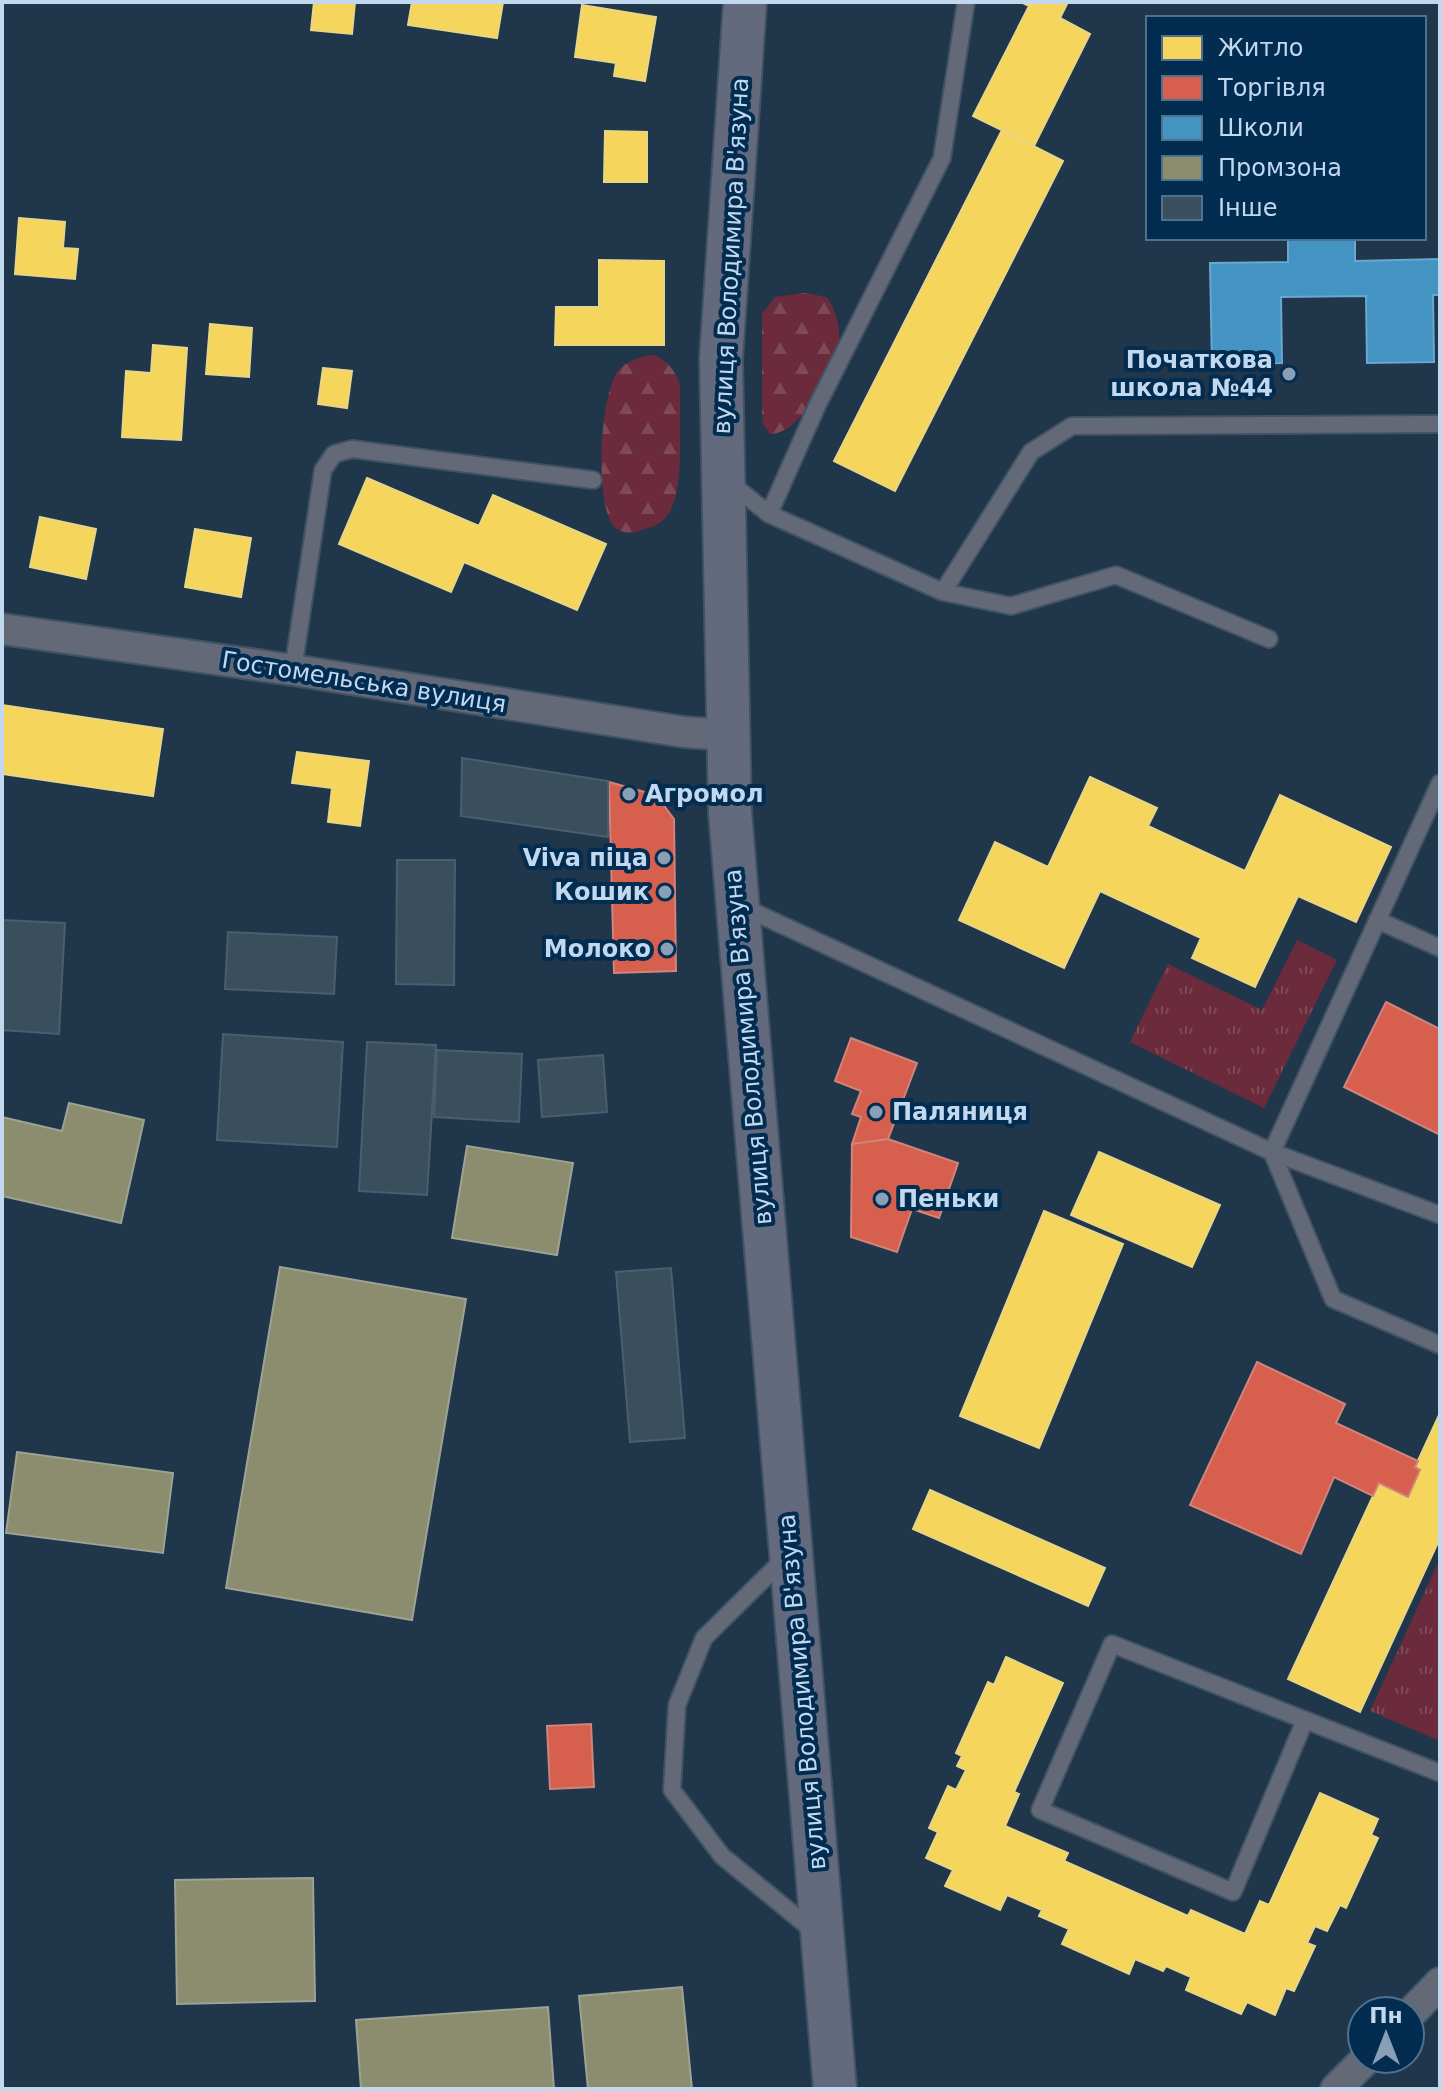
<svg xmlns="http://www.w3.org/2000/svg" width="1442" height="2091" font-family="'DejaVu Sans',sans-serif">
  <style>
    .grass { fill: url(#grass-tufts) }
    .forest { fill: url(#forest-firs) }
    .homes { fill: #f6d55c; stroke: #e6d688; stroke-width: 2 }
    .shops { fill: #d6604d; stroke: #d0847e; stroke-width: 2 }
    .schools { fill: #4393c3; stroke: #69a8d0; stroke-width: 2 }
    .industry { fill: #8c8c6e; stroke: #9ca395; stroke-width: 2 }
    .building { fill: #394f5e; stroke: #495f6e; stroke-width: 2 }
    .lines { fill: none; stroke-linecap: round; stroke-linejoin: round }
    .service-casing { stroke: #405364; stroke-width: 20 }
    .minor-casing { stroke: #405364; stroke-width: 34 }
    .secondary-casing { stroke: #405364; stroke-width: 46 }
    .service { stroke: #646978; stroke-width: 16 }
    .minor { stroke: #646978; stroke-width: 30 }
    .secondary { stroke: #646a7d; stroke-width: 42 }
    .poi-dot { fill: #899fb5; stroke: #032c51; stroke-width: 3 }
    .labels { text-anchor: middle; stroke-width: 8; stroke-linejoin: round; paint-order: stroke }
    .street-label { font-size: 24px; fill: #c2d8ef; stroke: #032c51 }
    .poi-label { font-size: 24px; font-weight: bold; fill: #c2d8ef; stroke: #032c51; text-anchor: end }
  </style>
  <defs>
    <pattern id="grass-tufts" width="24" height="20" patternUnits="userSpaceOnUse" patternTransform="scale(2)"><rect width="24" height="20" fill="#6b2b3c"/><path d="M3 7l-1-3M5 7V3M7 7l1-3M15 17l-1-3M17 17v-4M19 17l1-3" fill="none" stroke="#7e4958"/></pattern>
    <pattern id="forest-firs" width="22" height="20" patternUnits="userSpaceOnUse" patternTransform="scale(2)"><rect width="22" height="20" fill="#6b2b3c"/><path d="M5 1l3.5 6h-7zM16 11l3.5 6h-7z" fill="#7e4958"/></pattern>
  </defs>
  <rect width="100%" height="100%" fill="#20364a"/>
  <path class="grass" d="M 1297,940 L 1337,960 L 1264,1108 L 1130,1042 L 1168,964 L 1262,1010 Z
    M 1438,1563 L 1440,1564 L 1440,1741 L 1370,1711 Z"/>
  <path class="forest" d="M 804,293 L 827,297 C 837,312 842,332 838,350 C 832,375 799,435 770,434 L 763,424 L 762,412 L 762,314 L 775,297 Z
    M 653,355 C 667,360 675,370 680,384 C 680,398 680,413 680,427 C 680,450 682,499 666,517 C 660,525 648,528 639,531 C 629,534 618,533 612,524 C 595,497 600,402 616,374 C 623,362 641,356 653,355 Z"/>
  <path class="homes" d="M 314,2 L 355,2 L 352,34 L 311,30 Z
    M 412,2 L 503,2 L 497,38 L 408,25 Z
    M 1021,2 L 1068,2 L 1060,18 L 1090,34 L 1034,146 L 973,116 L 1029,6 Z
    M 582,5 L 656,17 L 645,81 L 614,76 L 616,63 L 575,57 Z
    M 1002,130 L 1063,161 L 895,491 L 834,461 Z
    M 605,131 L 647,132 L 647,182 L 604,182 Z
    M 19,218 L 65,222 L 63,248 L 78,249 L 75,279 L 15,274 Z
    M 599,260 L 664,261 L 664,345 L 555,345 L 556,307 L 599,307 Z
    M 210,324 L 252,328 L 249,377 L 206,374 Z
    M 153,345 L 187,348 L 181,440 L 122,437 L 126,371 L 151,373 Z
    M 323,368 L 352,371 L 347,408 L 318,404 Z
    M 367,478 L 479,526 L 493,495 L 606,544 L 577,610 L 464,562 L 451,592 L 339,544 Z
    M 40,517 L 96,529 L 86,579 L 30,567 Z
    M 195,529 L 251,538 L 241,597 L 185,587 Z
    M 2,705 L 163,729 L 153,796 L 2,774 Z
    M 297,752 L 369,761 L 360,826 L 328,822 L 332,788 L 292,783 Z
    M 1090,777 L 1157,808 L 1148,826 L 1245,871 L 1280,795 L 1391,847 L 1356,922 L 1298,896 L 1255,987 L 1192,958 L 1201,938 L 1100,891 L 1064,968 L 959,920 L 995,842 L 1048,867 Z
    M 1099,1152 L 1220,1205 L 1192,1267 L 1071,1215 Z
    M 1044,1211 L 1123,1244 L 1039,1448 L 960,1416 Z
    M 1440,1413 L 1440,1538 L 1360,1712 L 1288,1679 L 1379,1483 L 1408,1497 L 1420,1470 L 1415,1467 Z
    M 930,1490 L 1105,1568 L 1088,1606 L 913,1529 Z
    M 1006,1657 L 1063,1683 L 1014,1792 L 1019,1794 L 1005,1826 L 1068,1853 L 1064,1861 L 1188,1916 L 1191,1910 L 1245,1934 L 1260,1901 L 1269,1905 L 1320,1793 L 1378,1819 L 1371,1835 L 1378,1838 L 1346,1908 L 1340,1905 L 1327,1931 L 1315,1926 L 1307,1943 L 1315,1946 L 1294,1991 L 1286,1988 L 1275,2015 L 1247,2002 L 1241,2014 L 1186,1990 L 1191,1977 L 1166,1966 L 1163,1971 L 1135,1959 L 1129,1974 L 1062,1944 L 1069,1929 L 1039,1916 L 1042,1910 L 1007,1895 L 1000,1910 L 945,1886 L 953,1870 L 926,1858 L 938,1832 L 929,1828 L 948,1786 L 956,1790 L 966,1770 L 957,1766 L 962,1756 L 956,1753 L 988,1682 L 994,1685 Z"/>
  <path class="shops" d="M 609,782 L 656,795 L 674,819 L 676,971 L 614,973 Z
    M 1386,1002 L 1440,1029 L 1440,1135 L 1344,1087 Z
    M 851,1038 L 917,1063 L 888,1139 L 852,1144 L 861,1117 L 852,1114 L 861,1091 L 835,1081 Z
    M 888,1139 L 958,1163 L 939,1218 L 912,1209 L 897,1252 L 851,1237 L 852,1144 Z
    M 1257,1362 L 1345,1404 L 1336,1423 L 1418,1461 L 1415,1467 L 1420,1470 L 1408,1497 L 1379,1483 L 1373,1496 L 1334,1477 L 1301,1554 L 1190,1505 Z
    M 591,1724 L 594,1787 L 550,1789 L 547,1726 Z"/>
  <path class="schools" d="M 1288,238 L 1355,238 L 1355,261 L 1440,259 L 1440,295 L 1433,295 L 1434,362 L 1367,363 L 1366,296 L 1281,297 L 1282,363 L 1212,365 L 1210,263 L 1288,262 Z"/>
  <path class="industry" d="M 69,1103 L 144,1120 L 121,1223 L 2,1196 L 2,1117 L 62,1131 Z
    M 467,1146 L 573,1163 L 557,1255 L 452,1238 Z
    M 280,1267 L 466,1299 L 412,1620 L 226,1588 Z
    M 17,1452 L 173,1473 L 163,1553 L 6,1533 Z
    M 313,1878 L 315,2001 L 177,2004 L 175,1880 Z
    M 682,1987 L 692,2089 L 588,2089 L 579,1996 Z
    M 548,2007 L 554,2089 L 361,2089 L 356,2020 Z"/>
  <path class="building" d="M 462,758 L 608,781 L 608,837 L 461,816 Z
    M 397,860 L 455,860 L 454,985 L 396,984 Z
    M 2,920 L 65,923 L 59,1034 L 2,1030 Z
    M 228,932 L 337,937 L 334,994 L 225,989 Z
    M 223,1034 L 343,1042 L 337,1147 L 217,1140 Z
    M 367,1042 L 436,1045 L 427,1195 L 359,1191 Z
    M 437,1050 L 522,1054 L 519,1122 L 434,1117 Z
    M 603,1055 L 607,1112 L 542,1117 L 538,1060 Z
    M 671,1268 L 685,1438 L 630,1442 L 616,1272 Z"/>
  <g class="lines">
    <g class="service-casing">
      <path id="service" d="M 730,483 L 769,514 L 817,406 L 942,158 L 966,2
        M 769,514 L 943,592 L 1011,606 L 1116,575 L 1269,639
        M 943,592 L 1031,452 L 1072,426 L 1440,424
        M 293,670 L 323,470 L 334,454 L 352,449 L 593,480
        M 1440,783 L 1272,1152 L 1333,1299 L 1440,1345
        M 741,906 L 1272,1152 L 1440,1215
        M 1377,920 L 1440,948
        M 786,1557 L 704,1638 L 677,1705 L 672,1790 L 722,1856 L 816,1933
        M 1305,1720 L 1233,1892 L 1040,1810 L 1112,1644 L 1440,1773"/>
    </g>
    <g class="minor-casing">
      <path id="minor" d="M 2,629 L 293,670 L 684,732 L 727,735
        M 1410,2014 L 1440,1983
        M 1336,2089 L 1366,2059"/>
    </g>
    <g class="secondary-casing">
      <path id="secondary" d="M 745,2 L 721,359 L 730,812 L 835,2089"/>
    </g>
    <use href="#service" class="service"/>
    <use href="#minor" class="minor"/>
    <use href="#secondary" class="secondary"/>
  </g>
  <g class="poi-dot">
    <circle cx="1289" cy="374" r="8"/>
    <circle cx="629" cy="794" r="8"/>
    <circle cx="664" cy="858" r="8"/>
    <circle cx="665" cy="892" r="8"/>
    <circle cx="667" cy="949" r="8"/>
    <circle cx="876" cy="1112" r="8"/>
    <circle cx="882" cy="1199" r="8"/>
  </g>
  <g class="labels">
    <g class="street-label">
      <text transform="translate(731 256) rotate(-87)" y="8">вулиця Володимира В'язуна</text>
      <text transform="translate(364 682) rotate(9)" y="8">Гостомельська вулиця</text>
      <text transform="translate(748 1047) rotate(-95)" y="8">вулиця Володимира В'язуна</text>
      <text transform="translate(802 1692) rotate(-95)" y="8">вулиця Володимира В'язуна</text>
    </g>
    <g class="poi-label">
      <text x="1273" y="368">Початкова<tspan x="1273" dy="28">школа №44</tspan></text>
      <text x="645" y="802" text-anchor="start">Агромол</text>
      <text x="648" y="866">Viva піца</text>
      <text x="649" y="900">Кошик</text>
      <text x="651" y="957">Молоко</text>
      <text x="892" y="1120" text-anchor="start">Паляниця</text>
      <text x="898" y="1207" text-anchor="start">Пеньки</text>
    </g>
  </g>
  <rect width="1442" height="2091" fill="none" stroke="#c2d8ef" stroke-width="8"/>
  <rect x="1146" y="16" width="280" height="224" fill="#032c51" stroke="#4f7190" stroke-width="2"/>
  <rect x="1162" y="36" width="40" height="24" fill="#f6d55c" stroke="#4f7190" stroke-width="2"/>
  <text x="1218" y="56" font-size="24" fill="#c2d8ef">Житло</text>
  <rect x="1162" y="76" width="40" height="24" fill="#d6604d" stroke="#4f7190" stroke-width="2"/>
  <text x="1218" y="96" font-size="24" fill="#c2d8ef">Торгівля</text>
  <rect x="1162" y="116" width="40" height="24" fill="#4393c3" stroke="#4f7190" stroke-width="2"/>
  <text x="1218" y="136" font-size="24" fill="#c2d8ef">Школи</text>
  <rect x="1162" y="156" width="40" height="24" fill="#8c8c6e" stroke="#4f7190" stroke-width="2"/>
  <text x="1218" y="176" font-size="24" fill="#c2d8ef">Промзона</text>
  <rect x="1162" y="196" width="40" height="24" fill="#394f5e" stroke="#4f7190" stroke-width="2"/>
  <text x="1218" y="216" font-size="24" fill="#c2d8ef">Інше</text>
  <g transform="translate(1386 2035)"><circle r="38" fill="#032c51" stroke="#4f7190" stroke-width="2"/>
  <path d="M0-6L14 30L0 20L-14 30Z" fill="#899fb5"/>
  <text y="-12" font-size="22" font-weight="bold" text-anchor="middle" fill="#c2d8ef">Пн</text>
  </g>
</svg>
